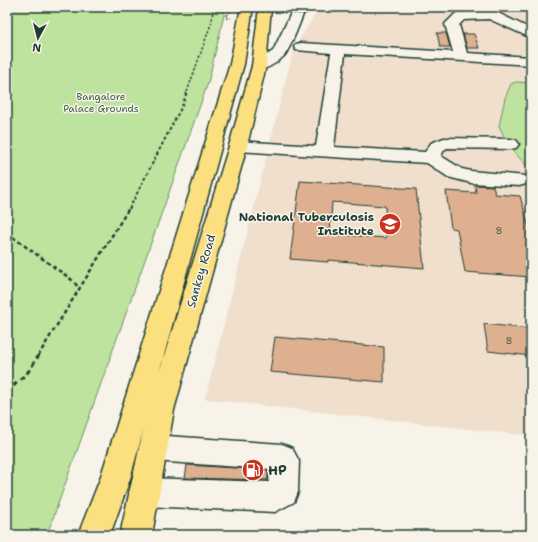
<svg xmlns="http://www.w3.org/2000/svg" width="538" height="542" font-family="'Shantell Sans',sans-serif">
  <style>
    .built { fill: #f0dfcd }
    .green { fill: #bee39e; stroke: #6e9069 }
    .building { fill: #deb08f; stroke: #1f3d34; fill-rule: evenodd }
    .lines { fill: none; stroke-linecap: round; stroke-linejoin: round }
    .minor-casing { stroke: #1f3d34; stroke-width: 3 }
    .major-casing { stroke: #1f3d34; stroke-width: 3 }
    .path-far3 { stroke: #1f3d34; stroke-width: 1.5; stroke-dasharray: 2.5 2; stroke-linecap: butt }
    .path-far2 { stroke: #1f3d34; stroke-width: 2; stroke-dasharray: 3 2.5; stroke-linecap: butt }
    .path-far1 { stroke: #1f3d34; stroke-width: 2.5; stroke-dasharray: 4 3; stroke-linecap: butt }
    .path { stroke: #1f3d34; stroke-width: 3; stroke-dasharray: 5 4; stroke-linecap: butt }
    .minor { fill: #f7f3e8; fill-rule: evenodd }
    .major { fill: #fce080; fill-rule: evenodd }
    .path-bridge { stroke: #1f3d34; stroke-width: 1.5; stroke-dasharray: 2.5 2; stroke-linecap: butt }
    .labels { text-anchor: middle; stroke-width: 3; stroke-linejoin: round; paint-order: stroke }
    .far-park-label { font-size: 10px; fill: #3f5e49; stroke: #f7f3e8 }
    .number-label { font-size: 10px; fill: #4f5a4b }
    .poi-label { font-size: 12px; font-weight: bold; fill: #1f3d34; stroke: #f7f3e8; text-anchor: end }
    .street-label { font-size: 12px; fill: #1f3d34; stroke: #f7f3e8 }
    .near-poi-label { font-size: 14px; font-weight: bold; fill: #1f3d34; stroke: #f7f3e8; text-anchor: start }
  </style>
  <rect width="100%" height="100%" fill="#f7f3e8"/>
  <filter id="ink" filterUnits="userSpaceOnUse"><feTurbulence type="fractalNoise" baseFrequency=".025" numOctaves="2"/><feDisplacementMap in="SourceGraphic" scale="8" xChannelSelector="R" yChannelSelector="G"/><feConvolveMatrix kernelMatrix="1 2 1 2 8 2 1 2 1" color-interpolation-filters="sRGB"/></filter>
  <g filter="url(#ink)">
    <path class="built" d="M 320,7 L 531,7 L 531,436 L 205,399 L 294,48 Z"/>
    <path class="green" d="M 7,7 L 226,7 L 208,83 L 47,535 L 7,535 Z
      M 516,82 L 531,83 L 531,170 L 510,148 L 499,126 L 505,98 L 511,84 Z"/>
    <path class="building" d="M 437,33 L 446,33 L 450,47 L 440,47 Z
      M 463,34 L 474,34 L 479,48 L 467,48 Z
      M 300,181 L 416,189 L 424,268 L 328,260 L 328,262 L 290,259 ZM 332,202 L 385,206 L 386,238 L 330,234 Z
      M 475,185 L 493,186 L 495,194 L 520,196 L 531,234 L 531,277 L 465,272 L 457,229 L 451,228 L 446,191 L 476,193 Z
      M 484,324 L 531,329 L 531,356 L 488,351 Z
      M 275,337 L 384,347 L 384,382 L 270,372 Z
      M 187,465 L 268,470 L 268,480 L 185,478 Z"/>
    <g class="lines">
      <g class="minor-casing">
        <path id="minor" d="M 294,7 L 306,7 C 302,17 290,50 284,56 C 277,63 264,72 254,69 L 252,66 L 254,63 L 273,51 Z
          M 474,7 L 488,7 L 496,12 L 531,29 L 531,38 L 489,19 L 464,20 L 459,25 L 467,53 L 531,57 L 531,65 L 345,54 L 334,147 L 425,152 L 431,143 L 444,138 L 510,139 L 516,140 L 519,144 L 516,148 L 510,149 L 447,148 L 444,150 L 441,156 L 462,169 L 471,171 L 526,176 L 528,180 L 526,184 L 519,186 L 471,183 L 448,177 L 427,163 L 238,151 L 232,150 L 229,146 L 232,142 L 238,141 L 316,146 L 331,53 L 296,50 L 294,47 L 296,44 L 301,43 L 453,52 L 445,24 L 456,13 L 478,12 Z
          M 153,435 L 282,444 L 292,448 L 299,461 L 298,492 L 294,502 L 275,512 L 144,506 L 133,502 L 129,492 L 133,482 L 144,478 L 269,482 L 270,469 L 153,461 L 143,457 L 139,448 L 143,439 Z"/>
      </g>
      <g class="major-casing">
        <path id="major" d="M 241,7 L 253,7 L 244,64 L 159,373 L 229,146 L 252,66 L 259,7 L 271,7 L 266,66 L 247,146 L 174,410 L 152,535 L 120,535 L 143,431 L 130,479 L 110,535 L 78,535 L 100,479 L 230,64 Z"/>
      </g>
      <path class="path-far3" d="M 230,10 L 226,18 L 231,18
        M 187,92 L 212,21 L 213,7"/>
      <path class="path-far2" d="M 129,209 L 183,104 L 187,91"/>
      <path class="path-far1" d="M 7,233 L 72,280 L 80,289
        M 38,356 L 129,208"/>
      <path class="path" d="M 7,392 L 28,372 L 39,355"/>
      <use href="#minor" class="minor"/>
      <use href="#major" class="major"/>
      <path class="path-bridge" d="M 230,10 L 307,14"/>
    </g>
  </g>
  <defs>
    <g id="university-disc" transform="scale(1.15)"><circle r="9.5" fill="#c8321e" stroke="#f7f3e8"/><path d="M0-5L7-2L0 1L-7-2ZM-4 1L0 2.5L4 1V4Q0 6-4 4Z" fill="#fff"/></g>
    <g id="fuel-disc" transform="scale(1.15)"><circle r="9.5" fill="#c8321e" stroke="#f7f3e8"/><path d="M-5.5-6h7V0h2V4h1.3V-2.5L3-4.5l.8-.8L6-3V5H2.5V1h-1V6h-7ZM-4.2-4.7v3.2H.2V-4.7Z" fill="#fff"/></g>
  </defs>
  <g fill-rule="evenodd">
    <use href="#university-disc" x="390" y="224"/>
    <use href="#fuel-disc" x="253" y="470"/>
  </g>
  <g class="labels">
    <g class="far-park-label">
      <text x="101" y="100">Bangalore<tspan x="101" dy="12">Palace Grounds</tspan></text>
    </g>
    <g class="number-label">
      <text x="499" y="234">8</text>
      <text x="509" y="344">8</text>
    </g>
    <g class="poi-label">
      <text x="374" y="221">National Tuberculosis<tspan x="374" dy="14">Institute</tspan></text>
    </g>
    <g class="street-label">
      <text transform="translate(201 271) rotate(-74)" y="4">Sankey Road</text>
    </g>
    <g class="near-poi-label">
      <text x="268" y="475">HP</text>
    </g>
  </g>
  <rect width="538" height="542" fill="none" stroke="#f7f3e8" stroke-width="24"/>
  <rect x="12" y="12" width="514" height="518" fill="none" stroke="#1f3d34" stroke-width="1.5" filter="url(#ink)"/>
  <g transform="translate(38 38) rotate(187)" stroke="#f7f3e8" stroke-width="3" paint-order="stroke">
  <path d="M0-3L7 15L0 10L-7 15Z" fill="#1f3d34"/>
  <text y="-6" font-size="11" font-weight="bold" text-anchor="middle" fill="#1f3d34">N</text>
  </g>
</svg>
